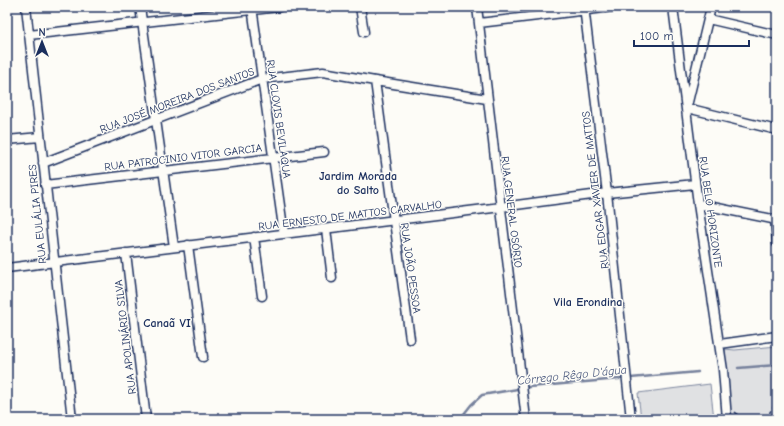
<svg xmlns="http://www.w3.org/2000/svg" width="784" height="426" font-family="'Comic Neue',sans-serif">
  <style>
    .green { fill: #e0e1e3; stroke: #7e88a0 }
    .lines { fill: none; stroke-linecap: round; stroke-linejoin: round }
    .stream { stroke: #76819c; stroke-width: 2.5 }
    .street-casing { stroke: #1b2f5e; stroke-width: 11 }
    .path { stroke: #1b2f5e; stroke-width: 1.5; stroke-dasharray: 3 3; stroke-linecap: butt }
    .street { stroke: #fdfcf7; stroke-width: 8 }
    .labels { text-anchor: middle; stroke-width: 3; stroke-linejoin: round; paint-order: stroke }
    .street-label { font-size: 11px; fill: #1b2f5e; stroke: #fdfcf7 }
    .neighbourhood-label { font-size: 12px; font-weight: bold; fill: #1b2f5e; stroke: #fdfcf7 }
    .water-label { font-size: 12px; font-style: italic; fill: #49587d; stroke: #fdfcf7 }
  </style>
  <rect width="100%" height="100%" fill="#fdfcf7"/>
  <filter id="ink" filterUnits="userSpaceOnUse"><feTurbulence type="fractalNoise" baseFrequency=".025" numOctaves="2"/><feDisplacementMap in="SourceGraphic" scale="8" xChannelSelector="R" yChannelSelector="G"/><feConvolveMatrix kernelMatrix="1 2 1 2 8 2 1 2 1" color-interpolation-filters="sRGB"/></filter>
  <g filter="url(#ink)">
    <path class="green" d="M 777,346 L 777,419 L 729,419 L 725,349 L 735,350 Z
      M 710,384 L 714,419 L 641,419 L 638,393 Z"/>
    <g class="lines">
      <path class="stream" d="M 738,368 L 777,365
        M 460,419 L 471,405 L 482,395 L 529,387 L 698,372"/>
      <g class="street-casing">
        <path id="street" d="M 26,7 L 72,419
          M 140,7 L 174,247
          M 252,7 L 284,234
          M 360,7 L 364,32
          M 477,7 L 526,419
          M 584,7 L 607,193 L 631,419
          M 673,7 L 698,204 L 723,370 L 727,419
          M 708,19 L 777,35
          M 479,23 L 613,7
          M 29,35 L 279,7
          M 375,81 L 410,339
          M 688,102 L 711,7
          M 687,108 L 777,130
          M 7,140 L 40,137
          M 43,163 L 262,79 L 323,72 L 375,81 L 487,99
          M 45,185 L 324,152
          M 698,204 L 777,220
          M 775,219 L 777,243
          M 326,229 L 332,278
          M 254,237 L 262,296
          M 188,245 L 203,357
          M 126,253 L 146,419
          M 7,268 L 501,207 L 607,193 L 695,184
          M 720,344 L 777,336"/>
      </g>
      <path class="path" d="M 735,412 L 742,419
        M 769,419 L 770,412 L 777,402"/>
      <use href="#street" class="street"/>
    </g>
  </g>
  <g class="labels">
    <g class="street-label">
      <text transform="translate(177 100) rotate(-21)" y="4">RUA JOSÉ MOREIRA DOS SANTOS</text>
      <text transform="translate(279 119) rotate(82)" y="4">RUA CLOVIS BEVILAQUA</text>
      <text transform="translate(183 157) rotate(-7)" y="4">RUA PATROCINIO VITOR GARCIA</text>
      <text transform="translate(595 190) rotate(-97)" y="4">RUA EDGAR XAVIER DE MATTOS</text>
      <text transform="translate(512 212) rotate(83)" y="4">RUA GENERAL OSÓRIO</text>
      <text transform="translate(711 212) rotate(82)" y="4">RUA BELO HORIZONTE</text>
      <text transform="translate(37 214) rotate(-96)" y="4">RUA EULÁLIA PIRES</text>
      <text transform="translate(350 215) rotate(-7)" y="4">RUA ERNESTO DE MATTOS CARVALHO</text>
      <text transform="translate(411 268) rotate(82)" y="4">RUA JOÃO PESSOA</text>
      <text transform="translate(125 337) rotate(-97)" y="4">RUA APOLINÁRIO SILVA</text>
    </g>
    <g class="neighbourhood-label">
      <text x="358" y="180">Jardim Morada<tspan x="358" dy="14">do Salto</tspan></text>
      <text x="588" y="306">Vila Erondina</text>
      <text x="167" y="327">Canaã VI</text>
    </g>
    <g class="water-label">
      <text transform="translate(572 375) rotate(-6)" y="4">Córrego Rêgo D'água</text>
    </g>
  </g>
  <rect width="784" height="426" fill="none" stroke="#fdfcf7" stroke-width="24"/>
  <rect x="12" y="12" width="760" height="402" fill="none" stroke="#1b2f5e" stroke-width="1.5" filter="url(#ink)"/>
  <g transform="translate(42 42)" stroke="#fdfcf7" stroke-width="3" paint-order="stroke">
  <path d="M0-3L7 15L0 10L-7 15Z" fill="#1b2f5e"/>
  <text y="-6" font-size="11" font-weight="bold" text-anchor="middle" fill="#1b2f5e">N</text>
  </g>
  <path d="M634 40v6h115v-6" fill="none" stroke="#1b2f5e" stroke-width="2"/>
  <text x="640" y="40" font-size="12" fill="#1b2f5e" stroke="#fdfcf7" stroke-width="3" paint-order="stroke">100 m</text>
</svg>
